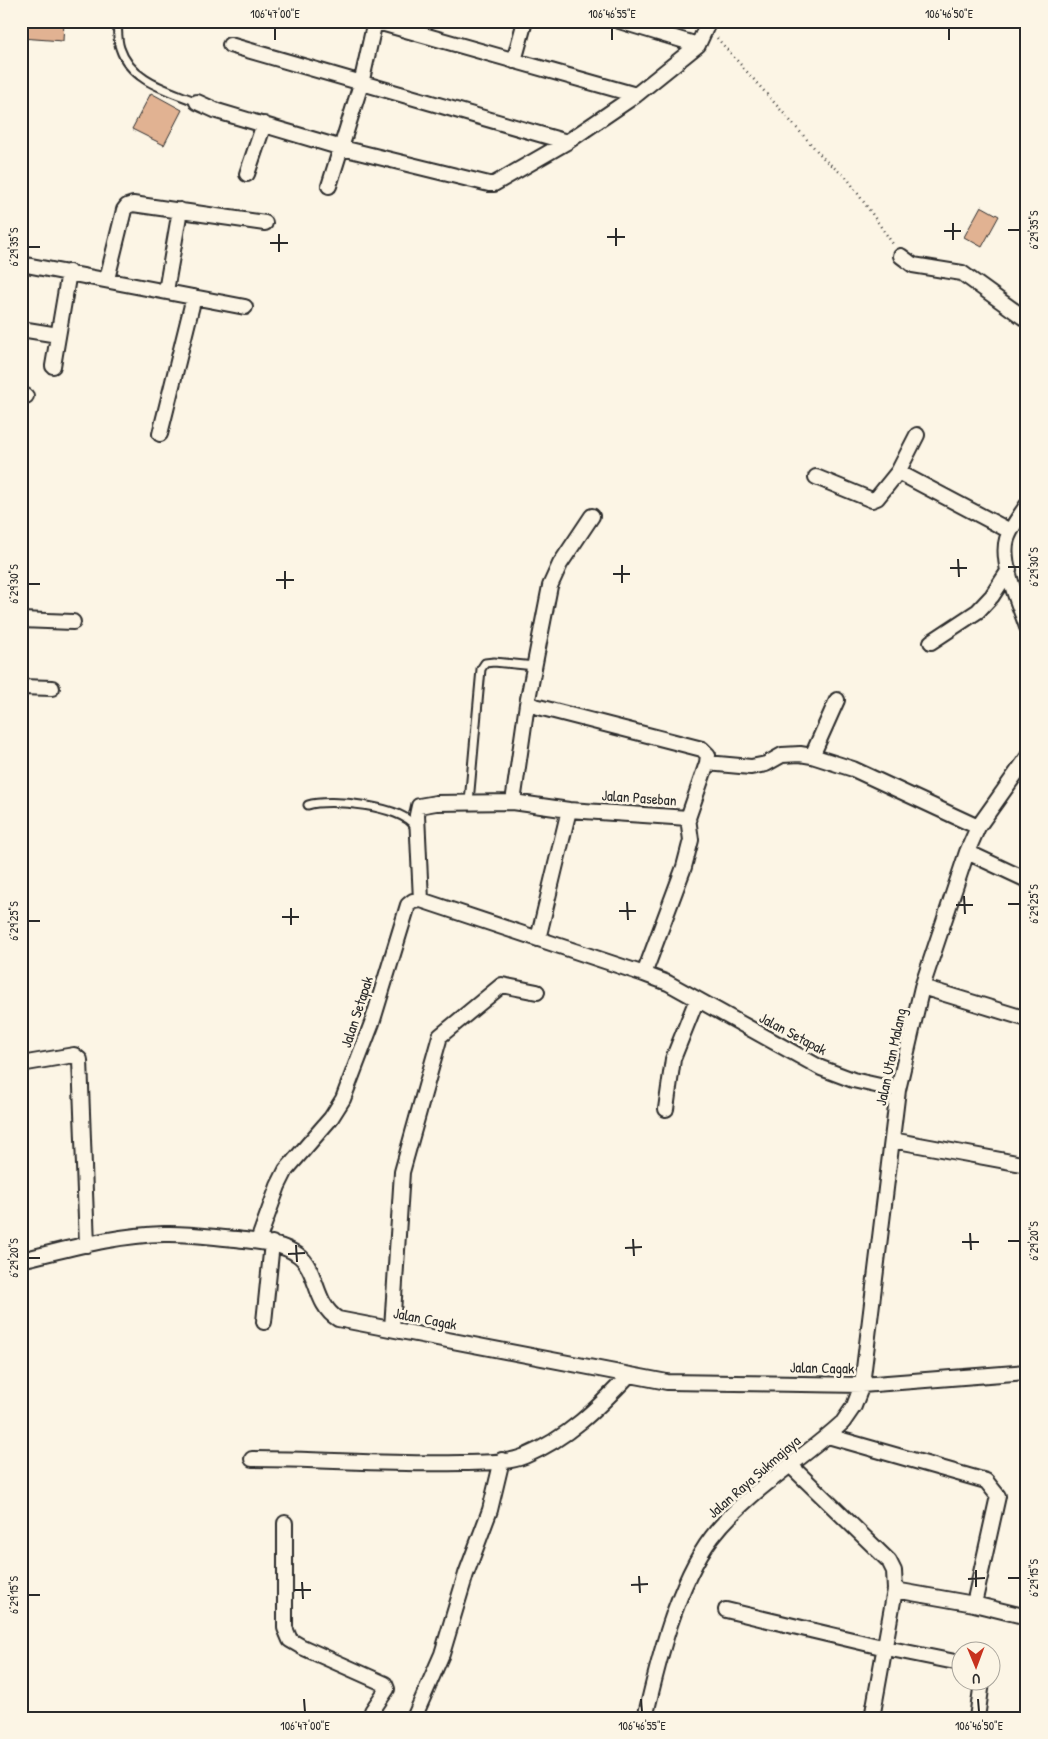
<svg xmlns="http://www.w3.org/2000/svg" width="1048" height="1739" font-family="'Patrick Hand',sans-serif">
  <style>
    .building { fill: #e1b292; stroke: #2b2b2b }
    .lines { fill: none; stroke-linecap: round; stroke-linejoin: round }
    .service-casing { stroke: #2b2b2b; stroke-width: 11 }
    .minor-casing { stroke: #2b2b2b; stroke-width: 18 }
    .path { stroke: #2b2b2b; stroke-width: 2.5; stroke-dasharray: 1 4; stroke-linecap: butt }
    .service { stroke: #fcf5e5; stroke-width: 7 }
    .minor { stroke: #fcf5e5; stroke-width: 14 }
    .ticks { fill: none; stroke: #2b2b2b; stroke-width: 2 }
    .labels { text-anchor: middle; stroke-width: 5; stroke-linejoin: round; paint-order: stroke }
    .street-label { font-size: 15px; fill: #2b2b2b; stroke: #fcf5e5 }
    .neatline { fill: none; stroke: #2b2b2b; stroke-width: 2 }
    .ticks-label { font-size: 12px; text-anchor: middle; fill: #2b2b2b }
  </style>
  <rect width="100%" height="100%" fill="#fcf5e5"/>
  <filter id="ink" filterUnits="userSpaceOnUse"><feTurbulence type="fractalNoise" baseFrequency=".02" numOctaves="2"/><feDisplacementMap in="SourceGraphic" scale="10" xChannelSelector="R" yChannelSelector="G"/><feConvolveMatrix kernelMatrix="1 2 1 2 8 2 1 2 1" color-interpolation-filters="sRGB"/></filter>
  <g filter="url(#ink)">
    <path class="building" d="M 21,21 L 64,21 L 63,41 L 21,38 Z
      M 151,93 L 182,110 L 164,145 L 132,129 Z
      M 981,206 L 999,216 L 982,247 L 964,237 Z"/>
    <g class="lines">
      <g class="service-casing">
        <path id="service" d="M 117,21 C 118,30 117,40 120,48 C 131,82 168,90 197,102
          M 469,802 L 481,669 L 485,663 L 494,662 L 535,666
          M 308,805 C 329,798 403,806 414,826"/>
      </g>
      <g class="minor-casing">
        <path id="minor" d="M 374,21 L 636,95
          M 619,21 L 698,45
          M 230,45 L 567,142
          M 514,61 L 525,21
          M 197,102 L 217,111 L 342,148 L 489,184 L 494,184 L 567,142 L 636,95 L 698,45 L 709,21
          M 247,174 L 264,124
          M 329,186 L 361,84 L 375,21
          M 901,256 L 913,265 L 962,273 L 1027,320
          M 21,264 L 245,307
          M 107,279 L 124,210 L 127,206 L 133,204 L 265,223
          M 166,291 L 180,210
          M 21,329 L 58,335
          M 53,366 L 69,272
          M 21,396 L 26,396
          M 160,434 L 194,297
          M 898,472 L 917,435
          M 816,477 L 872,500 L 877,498 L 898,472 L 1010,531
          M 1027,505 C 1020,516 1011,527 1007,539 C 1000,562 1019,604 1027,627
          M 21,620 L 73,622
          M 931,642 L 978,611 L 992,596 L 1009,570
          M 21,687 L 52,688
          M 527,704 L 702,749 L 708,755 L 707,763
          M 812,756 L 853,769 L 978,827
          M 513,802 L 527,704 L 550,586 L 560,564 L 592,516
          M 967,852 L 1027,880
          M 421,900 L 417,815 L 419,806 L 436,803 L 513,802 L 569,810 L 688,818 L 707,763 L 751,767 L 766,764 L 782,755 L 800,754 L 812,756 L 837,700
          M 538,939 L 569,810
          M 644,974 L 684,867 L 691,840 L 688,818
          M 922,987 L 1027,1019
          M 21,1064 L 74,1055 L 80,1060 L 87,1245
          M 666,1109 L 673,1059 L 697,999
          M 892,1140 L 1027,1165
          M 258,1241 L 278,1186 L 286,1170 L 331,1118 L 343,1099 L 372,1023 L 408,905 L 413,901 L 421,900 L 644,974 L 668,983 L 821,1068 L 853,1080 L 898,1090
          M 21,1260 C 68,1249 115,1235 164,1234 C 188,1233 212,1237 236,1239 C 257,1242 280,1242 298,1255 C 318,1269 314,1305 338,1319 L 667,1382 L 862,1385 L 1027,1372
          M 264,1322 L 272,1243
          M 392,1329 L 402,1172 L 440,1036 L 502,985 L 537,992
          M 828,1436 L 986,1481 L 998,1496 L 974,1604
          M 252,1459 C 322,1459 392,1465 461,1463 C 482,1462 506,1464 525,1456 C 568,1438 598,1408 629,1375
          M 790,1465 L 889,1561 L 894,1571 L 895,1590
          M 285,1523 L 285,1628 L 290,1640 L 302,1647 L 385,1684 L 387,1689 L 372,1711 L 372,1714 L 377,1718
          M 726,1610 L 886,1648 L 960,1663
          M 414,1718 L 442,1654 L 466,1574 L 490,1510 L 502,1460
          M 645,1718 C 658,1662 677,1583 712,1537 C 747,1491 801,1461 843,1422 L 854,1406 L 862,1385 L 898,1090 L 922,987 L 967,852 L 978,827 L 1027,758
          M 872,1718 L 895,1590 L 974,1604 L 1027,1617
          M 977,1718 L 982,1682"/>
      </g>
      <path class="path" d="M 717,38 L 826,161 L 847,178 L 893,244"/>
      <use href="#service" class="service"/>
      <use href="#minor" class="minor"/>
    </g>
  </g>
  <path class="ticks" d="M 275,28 L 275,40M 612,28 L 612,40M 949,28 L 949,40M 953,223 L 953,240M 616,228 L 616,246M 1008,230 L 1020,230M 944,231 L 961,231M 279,234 L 279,252M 607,237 L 625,237M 270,243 L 288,243M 28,247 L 40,247M 958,559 L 959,577M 622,565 L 622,583M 1008,567 L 1020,567M 950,568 L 967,568M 285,571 L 285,589M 613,574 L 630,574M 276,580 L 294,580M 28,584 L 40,584M 964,896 L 965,914M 627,902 L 628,920M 1008,904 L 1020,904M 956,905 L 973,905M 291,908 L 291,925M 619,911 L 636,911M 282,917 L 299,917M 28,921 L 40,921M 970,1233 L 971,1250M 633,1239 L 634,1256M 1008,1241 L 1020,1241M 962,1242 L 979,1242M 296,1245 L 297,1262M 625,1248 L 642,1247M 288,1254 L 305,1253M 28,1258 L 40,1258M 976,1570 L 976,1587M 639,1576 L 640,1593M 1008,1578 L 1020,1578M 968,1579 L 985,1578M 302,1582 L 303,1599M 631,1585 L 648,1584M 294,1590 L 311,1590M 28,1595 L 40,1595M 304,1699 L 305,1712M 641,1699 L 642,1712M 978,1699 L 979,1712"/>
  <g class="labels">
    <g class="street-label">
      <text transform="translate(639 798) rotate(4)" y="5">Jalan Paseban</text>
      <text transform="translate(357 1012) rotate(-72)" y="5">Jalan Setapak</text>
      <text transform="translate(793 1034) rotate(28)" y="5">Jalan Setapak</text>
      <text transform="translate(891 1057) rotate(-78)" y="5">Jalan Utan Malang</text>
      <text transform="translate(425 1319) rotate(11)" y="5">Jalan Cagak</text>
      <text transform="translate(822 1368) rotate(1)" y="5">Jalan Cagak</text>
      <text transform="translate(754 1477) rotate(-41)" y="5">Jalan Raya Sukmajaya</text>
    </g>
  </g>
  <rect width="1048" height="1739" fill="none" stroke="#fcf5e5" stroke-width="55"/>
  <g transform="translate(976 1666) rotate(179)"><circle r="24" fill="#fcf5e5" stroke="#a8a49b"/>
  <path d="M0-4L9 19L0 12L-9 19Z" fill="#c8321e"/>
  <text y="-8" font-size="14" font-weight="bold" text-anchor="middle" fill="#2b2b2b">U</text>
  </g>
  <rect x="28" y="28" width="992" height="1684" class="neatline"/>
  <g class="ticks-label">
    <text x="275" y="18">106°47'00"E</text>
    <text x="612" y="18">106°46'55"E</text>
    <text x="949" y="18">106°46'50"E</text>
    <text transform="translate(1034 230) rotate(-90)" y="4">6°29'35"S</text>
    <text transform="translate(14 247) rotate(-90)" y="4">6°29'35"S</text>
    <text transform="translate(1034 567) rotate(-90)" y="4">6°29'30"S</text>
    <text transform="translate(14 584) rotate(-90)" y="4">6°29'30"S</text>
    <text transform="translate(1034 904) rotate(-90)" y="4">6°29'25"S</text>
    <text transform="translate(14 921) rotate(-90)" y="4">6°29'25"S</text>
    <text transform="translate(1034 1241) rotate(-90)" y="4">6°29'20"S</text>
    <text transform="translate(14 1258) rotate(-90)" y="4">6°29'20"S</text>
    <text transform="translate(1034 1578) rotate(-90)" y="4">6°29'15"S</text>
    <text transform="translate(14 1595) rotate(-90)" y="4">6°29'15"S</text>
    <text x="305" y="1730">106°47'00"E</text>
    <text x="642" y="1730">106°46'55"E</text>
    <text x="979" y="1730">106°46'50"E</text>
  </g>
</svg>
